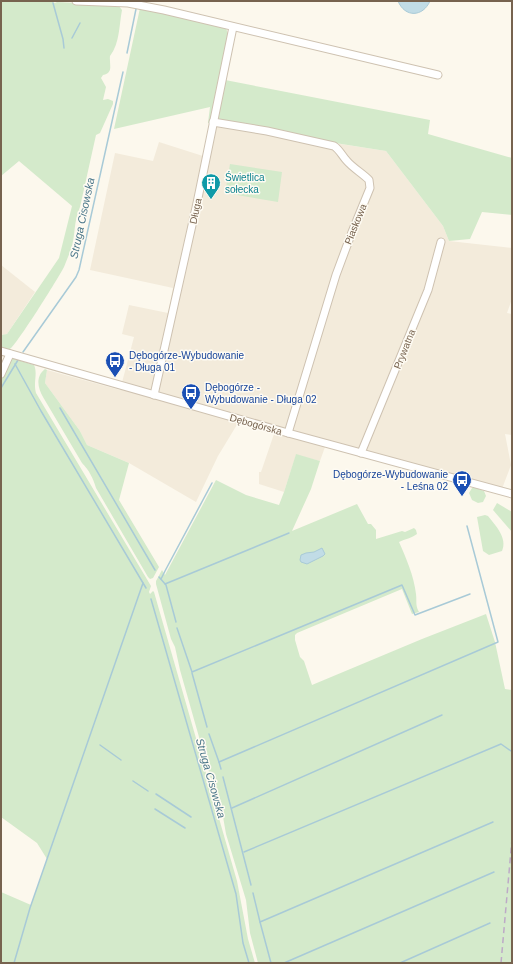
<svg xmlns="http://www.w3.org/2000/svg" width="513" height="964" font-family="Helvetica,sans-serif">
<style>
.residential{fill:#f3ebdb}
.green{fill:#d4eacb}
.water{fill:#c1dce6;stroke:#a8cad7}
.lines{fill:none;stroke-linecap:round;stroke-linejoin:round}
.stream{stroke:#a8cad7;stroke-width:1.5}
.minor-casing{stroke:#cec2b1;stroke-width:9}
.minor{stroke:#fff;stroke-width:7}
.rail{stroke:#bdaac7;stroke-width:1.5;stroke-dasharray:6 4;stroke-linecap:butt}
.labels{text-anchor:middle;stroke-width:3;stroke-linejoin:round;paint-order:stroke}
.culture-label{font-size:10px;fill:#0d838f;stroke:#fefbf3;text-anchor:start}
.street-label{font-size:10px;fill:#77634f;stroke:#fefbf3}
.transit-label{font-size:10px;fill:#164399;stroke:#fefbf3;text-anchor:start}
.water-label{font-size:11px;font-style:italic;fill:#4a7689;stroke:#fefbf3}
</style>
<rect width="100%" height="100%" fill="#fcf8ed"/>
<!-- residential -->
<g class="residential">
<path d="M213 122 334 143 386 151 443 226 449 241 512 248V299L507 313 512 314V435L505 434 511 465 500 494 325 447 320 461 296 455 284 492 259 484V472H261L274 434 238 423 218 456 196 502 129 463 87 445 80 431 45 383 47 370 120 390 134 337 122 334 129 305 168 313 173 288 90 270 115 153 153 161 159 142 206 157Z"/>
<path d="M1 265 35 292 7 334 1 335Z"/>
</g>
<!-- green -->
<g class="green">
<path d="M1 1H50L55 3 57 2 118 5 122 10C119 25 120 43 110 56 109 64 114 73 103 75L101 78 106 87 103 100 108 99 113 101V104L100 133 96 135 80 207C73 222 76 237 70 252 68 257 66 262 64 267 59 277 16 346 10 349 7 351 4 349 1 348V335L7 334 59 258 72 206 19 161 1 176Z"/>
<path d="M140 8 226 28 229 37 220 79 430 120 428 134 512 158V215L482 212 470 239 449 241 443 226 386 151 208 123 210 107 114 129Z"/>
<path d="M230 164 282 172 278 202 225 193Z"/>
<path d="M11 358 34 365C38 374 33 382 36 393L151 586 149 592 150 594 153 591 154 592 237 881 248 939 255 963H1V892L31 905 47 859 37 843 1 817V378L5 372Z"/>
<path d="M45 369 47 370 45 383 80 431 87 445 129 463 119 500 159 567 153 578 150 579 148 577 96 488C93 478 89 470 82 463L43 397C38 388 35 377 45 369Z"/>
<path d="M296 454 320 461 311 489 292 531 357 504 368 524H371L376 530V539L402 531 405 532 414 528 416 530 417 534C412 538 405 539 399 542 406 558 414 576 416 594 417 601 415 605 419 612L412 614 402 589 297 633 295 635V640L300 657 304 661 312 685 422 639 486 614 495 642 505 689 512 690V963H258L250 933 246 900 226 834 222 811 218 804 180 670 175 647 171 639 156 584V581L162 570 165 575 216 480 246 495 279 505 284 492Z"/>
<path d="M472 488H476L484 491 486 496 483 502 478 503 472 500 469 493Z"/>
<path d="M497 503 512 512V532L493 510Z"/>
<path d="M485 515 488 516C495 525 508 538 502 551L489 555 483 551 477 517Z"/>
</g>
<!-- water -->
<g class="water">
<path d="M398 1H430C423 17 405 18 398 1Z"/>
<path d="M322 548 325 554 323 556 307 564 301 562 300 560 301 555 306 553 314 552Z"/>
</g>
<g class="lines">
<!-- stream -->
<g class="stream">
<path d="M53 3 63 39 64 48"/>
<path d="M72 38 80 23"/>
<path d="M127 53 136 9"/>
<path d="M23 352 76 277 79 270 123 72"/>
<path d="M15 364 41 411 146 588"/>
<path d="M1 388 18 360"/>
<path d="M60 408 155 570"/>
<path d="M159 577 166 585 176 622"/>
<path d="M161 579 165 571 212 483"/>
<path d="M165 584 289 533"/>
<path d="M151 599 236 894 243 943 249 963"/>
<path d="M177 628 192 672 402 585 415 615 470 594"/>
<path d="M192 673 207 727"/>
<path d="M209 734 219 762"/>
<path d="M100 745 121 760"/>
<path d="M221 769 219 762 498 642 467 526"/>
<path d="M223 777 251 885"/>
<path d="M133 781 148 791"/>
<path d="M156 794 191 817"/>
<path d="M232 808 442 715"/>
<path d="M155 809 185 828"/>
<path d="M244 852 501 744 511 751"/>
<path d="M253 893 260 922 493 822"/>
<path d="M260 922 271 963"/>
<path d="M14 963 30 908 143 583"/>
<path d="M284 963 494 872"/>
<path d="M400 963 490 923"/>
</g>
<defs>
<g id="minor">
<path d="M76 1 128 3 164 10 438 75"/>
<path d="M213 122 267 131 334 146C340 150 342 156 347 161 353 168 362 173 369 180L370 188 352 232 336 275 288 433"/>
<path d="M1 351 288 433 512 494"/>
<path d="M1 374 10 354"/>
<path d="M154 395 197 203 233 27"/>
<path d="M361 453 428 290 441 242"/>
</g>
</defs>
<!-- minor casing -->
<use href="#minor" class="minor-casing"/>
<!-- minor -->
<use href="#minor" class="minor"/>
<!-- rail -->
<path class="rail" d="M501 963 512 839"/>
</g>
<!-- icons -->
<defs>
<symbol id="building-pin" viewBox="-11 -11 22 30"><path d="M0 17L-7.5 6A9.5 9.5 0 1 1 7.5 6Z" fill="#0f9aa8" stroke="#fefbf3"/><path d="M-4-6H4V6H1V3H-1V6H-4ZM-2.5-4.3h1.7v1.8h-1.7ZM.8-4.3h1.7v1.8H.8ZM-2.5-1h1.7V.8h-1.7ZM.8-1h1.7V.8H.8Z" fill="#fff"/></symbol>
<symbol id="bus-pin" viewBox="-11 -11 22 30"><path d="M0 17L-7.5 6A9.5 9.5 0 1 1 7.5 6Z" fill="#1a4fb4" stroke="#fefbf3"/><path d="M-5-6H5V4H4V6H2V4H-2V6H-4V4H-5ZM-3.5-4V0h7V-4ZM-3.5 1.2v1.5H-2V1.2ZM2 1.2v1.5H3.5V1.2Z" fill="#fff"/></symbol>
</defs>
<g fill-rule="evenodd">
<use href="#building-pin" x="200" y="172" width="22" height="30"/>
<use href="#bus-pin" x="104" y="350" width="22" height="30"/>
<use href="#bus-pin" x="180" y="382" width="22" height="30"/>
<use href="#bus-pin" x="451" y="469" width="22" height="30"/>
</g>
<g class="labels">
<!-- culture labels -->
<g class="culture-label">
<text x="225" y="181">Świetlica<tspan x="225" dy="12">sołecka</tspan></text>
</g>
<!-- street labels -->
<g class="street-label">
<text transform="translate(195 211) rotate(-78)" y="4">Długa</text>
<text transform="translate(355 224) rotate(-68)" y="4">Piaskowa</text>
<text transform="translate(404 349) rotate(-68)" y="4">Prywatna</text>
<text transform="translate(256 424) rotate(16)" y="4">Dębogórska</text>
</g>
<!-- transit labels -->
<g class="transit-label">
<text x="129" y="359">Dębogórze-Wybudowanie<tspan x="129" dy="12">- Długa 01</tspan></text>
<text x="205" y="391">Dębogórze -<tspan x="205" dy="12">Wybudowanie - Długa 02</tspan></text>
<text x="448" y="478" text-anchor="end">Dębogórze-Wybudowanie<tspan x="448" dy="12">- Leśna 02</tspan></text>
</g>
<!-- water labels -->
<g class="water-label">
<text transform="translate(82 218) rotate(-78)" y="4">Struga Cisowska</text>
<text transform="translate(211 778) rotate(74)" y="4">Struga Cisowska</text>
</g>
</g>
<!-- border -->
<rect width="513" height="964" fill="none" stroke="#77634f" stroke-width="4"/>
</svg>
